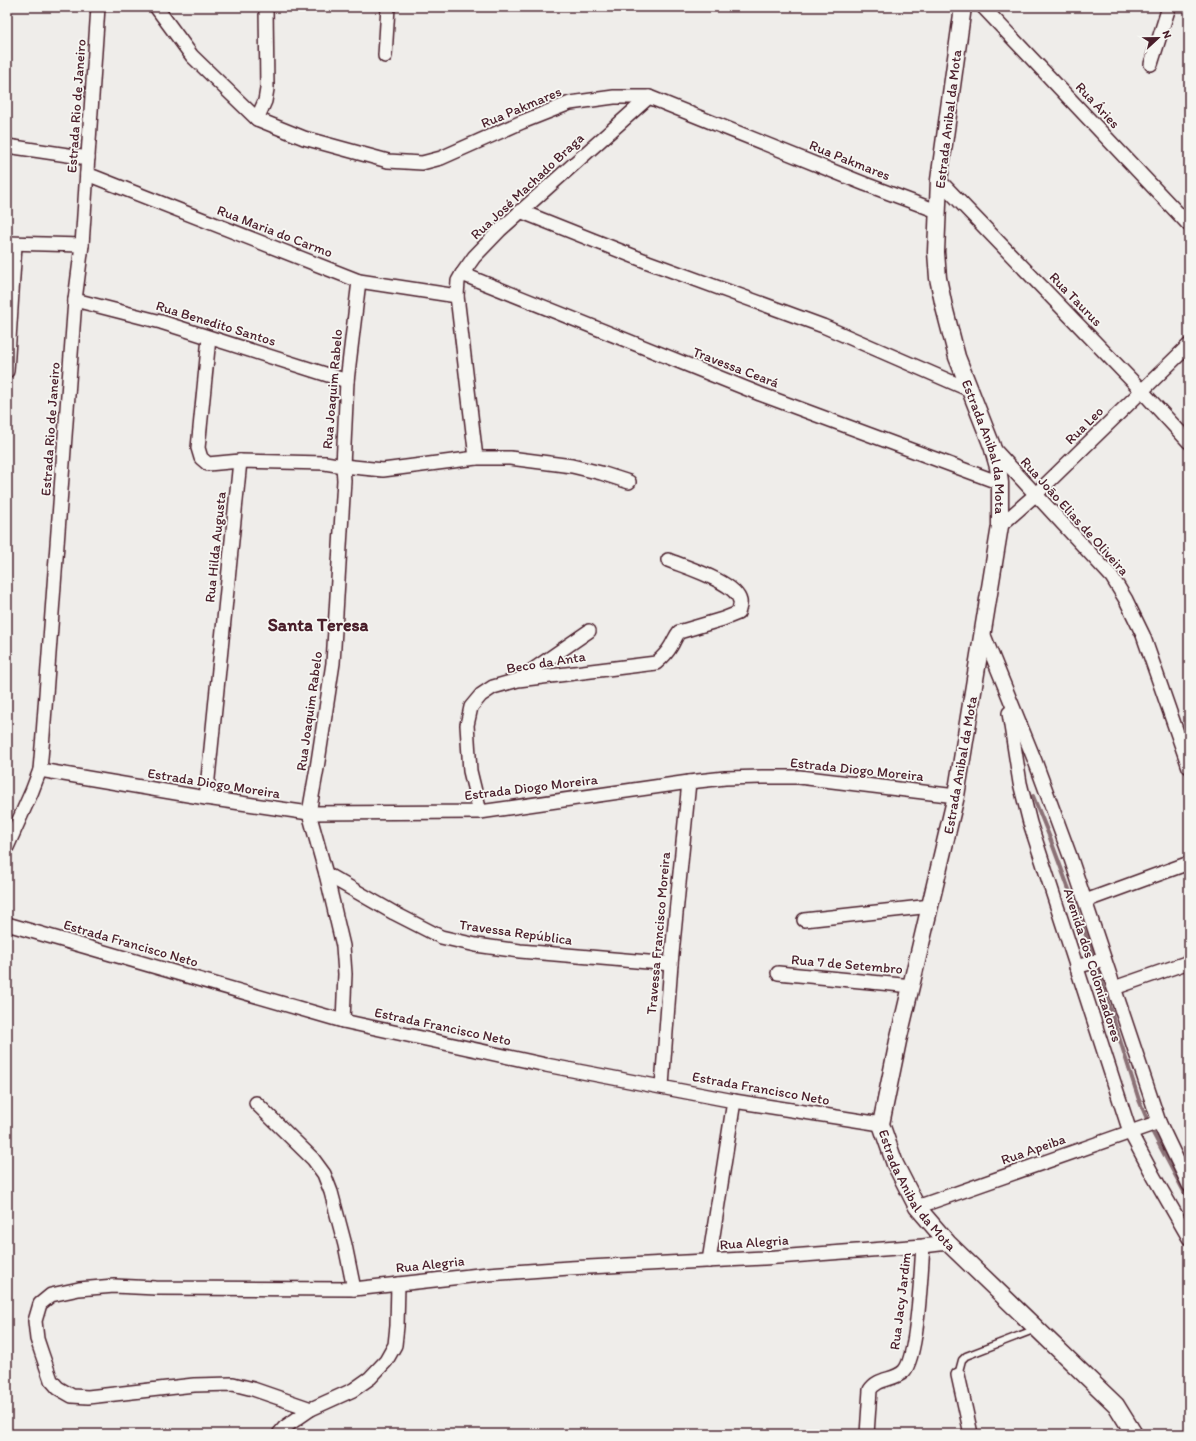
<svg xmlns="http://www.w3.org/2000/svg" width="1196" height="1441" font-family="Itim,sans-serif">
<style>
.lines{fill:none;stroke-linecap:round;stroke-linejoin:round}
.stream{stroke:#8a6f74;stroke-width:4}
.service-casing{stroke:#4a1f2b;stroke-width:9}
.minor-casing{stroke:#4a1f2b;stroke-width:16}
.tertiary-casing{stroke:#4a1f2b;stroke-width:19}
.service{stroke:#f6f6f2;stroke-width:6}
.minor{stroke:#f6f6f2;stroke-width:13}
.tertiary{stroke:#f6f6f2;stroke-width:16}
.labels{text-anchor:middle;stroke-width:3.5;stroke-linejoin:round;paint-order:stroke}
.street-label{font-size:14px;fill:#4a1f2b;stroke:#f6f6f2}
.district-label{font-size:18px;font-weight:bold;fill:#4a1f2b;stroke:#f6f6f2}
</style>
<rect width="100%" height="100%" fill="#efedea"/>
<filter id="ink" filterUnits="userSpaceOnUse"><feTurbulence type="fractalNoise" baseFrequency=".025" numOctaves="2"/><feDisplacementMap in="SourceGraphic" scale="8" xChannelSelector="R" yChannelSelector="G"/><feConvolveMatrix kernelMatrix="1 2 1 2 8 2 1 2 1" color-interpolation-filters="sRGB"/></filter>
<g filter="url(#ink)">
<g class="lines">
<!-- stream -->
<path class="stream" d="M1033 796 1050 838 1091 949 1139 1100 1153 1133 1189 1201"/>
<defs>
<path id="service" d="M958 1375 962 1360 966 1356 1036 1329"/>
<g id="minor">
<path d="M156 7 192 56 257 119 304 138 388 161 422 163 441 158 522 122 570 103 614 97H649L865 184 937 211"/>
<path d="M983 7 1189 225"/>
<path d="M385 56 388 7"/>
<path d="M1151 64 1169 7"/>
<path d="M257 119 265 101 267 89 266 7"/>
<path d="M7 146 88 158"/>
<path d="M87 174 359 281 457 296"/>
<path d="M939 180 1141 390 1189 442"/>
<path d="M520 211 648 262 823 326 970 390"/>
<path d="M7 243 82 245"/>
<path d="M462 274 760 394 1000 483"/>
<path d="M75 300 161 322 347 381"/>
<path d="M209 338 198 448 201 458 208 464 240 461 325 463 343 466 383 470 476 458H510L572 466 601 473 629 482"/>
<path d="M7 371 15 245"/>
<path d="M992 447 1112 577 1126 600 1143 635 1189 767"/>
<path d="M476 458 457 296 458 281 462 274 474 257 500 230 649 97"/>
<path d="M1000 526 1035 495 1189 345"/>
<path d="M983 633 1035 761 1070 856 1159 1122 1189 1185"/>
<path d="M521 678 589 631"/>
<path d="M1009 713 1020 783 1030 823 1130 1132 1154 1177 1189 1238"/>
<path d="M40 770 206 798 309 813 480 812 689 782 725 778 762 777H799L956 796"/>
<path d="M206 798 240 461"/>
<path d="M480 812 470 771 467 725 471 707 481 695 493 687 518 680 656 663C662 658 667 653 671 646 674 641 675 637 679 632L723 619 738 613C739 609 741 605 740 601 736 582 685 567 668 560"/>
<path d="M7 847 32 791 40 770 43 735 75 300 82 245 98 7"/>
<path d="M326 874 394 913 441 937 476 945 520 951 671 964"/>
<path d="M1085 901 1189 863"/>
<path d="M804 920 931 906"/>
<path d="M7 924 343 1021 546 1065 734 1101 881 1124"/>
<path d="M1076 967 1104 959"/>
<path d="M778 973 912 986"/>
<path d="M1114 988 1189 962"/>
<path d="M343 1021 345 974 343 946 326 874 309 813 317 768 333 663 344 480 343 466 347 381 359 281"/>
<path d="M662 1086 671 964 689 782"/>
<path d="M256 1103 313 1159 324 1174 331 1192 345 1245 354 1289"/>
<path d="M917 1207 1159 1122"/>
<path d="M709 1261 734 1101"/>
<path d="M958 1375 971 1434"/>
<path d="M311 1409 253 1389 233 1384 194 1385 88 1397 72 1396 58 1388 51 1380 42 1354 37 1339 35 1321 40 1304 51 1295 79 1289 114 1286 156 1288 354 1289 488 1274 569 1268 764 1258 923 1246 948 1243"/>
<path d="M279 1434 285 1427 311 1409 353 1390 370 1378 386 1361 395 1345 397 1326 398 1284"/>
<path d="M867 1434 870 1390C878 1377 894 1381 904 1371 918 1356 921 1270 923 1246"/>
</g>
<g id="tertiary">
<path id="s1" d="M963 7 939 180 936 252 938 278 944 307 957 357 992 446 998 467 1000 483V526L956 796 898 1041 881 1124 895 1164 917 1207 948 1243 1116 1405 1134 1434"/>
</g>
</defs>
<!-- service casing -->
<use href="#service" class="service-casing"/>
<!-- minor casing -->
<use href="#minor" class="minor-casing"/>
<!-- tertiary casing -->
<use href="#tertiary" class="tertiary-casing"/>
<!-- service -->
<use href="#service" class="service"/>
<!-- minor -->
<use href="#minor" class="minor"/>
<!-- tertiary -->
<use href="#tertiary" class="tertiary"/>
</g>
</g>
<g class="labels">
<!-- street labels -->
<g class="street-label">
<text transform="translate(1098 105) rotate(47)" y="5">Rua Áries</text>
<text transform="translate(76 106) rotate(-86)" y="5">Estrada Rio de Janeiro</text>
<text transform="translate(521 107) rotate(-23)" y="5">Rua Pakmares</text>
<text transform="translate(948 119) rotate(-83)" y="5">Estrada Anibal da Mota</text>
<text transform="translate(850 160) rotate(22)" y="5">Rua Pakmares</text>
<text transform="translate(527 186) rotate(-43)" y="5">Rua José Machado Braga</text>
<text transform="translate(275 231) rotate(21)" y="5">Rua Maria do Carmo</text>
<text transform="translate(1076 299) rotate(46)" y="5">Rua Taurus</text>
<text transform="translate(216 323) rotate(17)" y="5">Rua Benedito Santos</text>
<text transform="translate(736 367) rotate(21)" y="5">Travessa Ceará</text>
<text transform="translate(332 389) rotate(-85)" y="5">Rua Joaquim Rabelo</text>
<text transform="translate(1084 425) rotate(-45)" y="5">Rua Leo</text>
<text transform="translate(50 429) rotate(-86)" y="5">Estrada Rio de Janeiro</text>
<text dy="5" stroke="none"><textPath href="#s1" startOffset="449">Estrada Anibal da Mota</textPath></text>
<text transform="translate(1075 516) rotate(48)" y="5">Rua Joāo Elias de Oliveira</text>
<text transform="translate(215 547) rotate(-84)" y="5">Rua Hilda Augusta</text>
<text transform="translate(546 662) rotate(-9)" y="5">Beco da Anta</text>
<text transform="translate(309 711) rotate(-82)" y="5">Rua Joaquim Rabelo</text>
<text transform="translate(960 765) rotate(-80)" y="5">Estrada Anibal da Mota</text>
<text transform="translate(857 769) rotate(6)" y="5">Estrada Diogo Moreira</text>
<text transform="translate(214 783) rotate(9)" y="5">Estrada Diogo Moreira</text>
<text transform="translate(531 787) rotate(-7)" y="5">Estrada Diogo Moreira</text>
<text transform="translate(516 932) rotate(8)" y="5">Travessa República</text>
<text transform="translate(658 933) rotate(-85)" y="5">Travessa Francisco Moreira</text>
<text transform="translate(131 943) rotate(16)" y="5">Estrada Francisco Neto</text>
<text transform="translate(847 964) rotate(5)" y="5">Rua 7 de Setembro</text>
<text transform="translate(1093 965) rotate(72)" y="5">Avenida dos Colonizadores</text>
<text transform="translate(443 1026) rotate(12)" y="5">Estrada Francisco Neto</text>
<text transform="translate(761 1088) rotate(10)" y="5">Estrada Francisco Neto</text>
<text transform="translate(1033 1149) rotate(-19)" y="5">Rua Apeiba</text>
<text dy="5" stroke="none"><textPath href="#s1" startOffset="1217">Estrada Anibal da Mota</textPath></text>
<text transform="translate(754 1242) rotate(-4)" y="5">Rua Alegria</text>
<text transform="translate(430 1264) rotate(-6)" y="5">Rua Alegria</text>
<text transform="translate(900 1301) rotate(-83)" y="5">Rua Jacy Jardim</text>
</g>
<!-- district labels -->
<g class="district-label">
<text x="318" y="631">Santa Teresa</text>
</g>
</g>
<!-- margin -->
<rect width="1196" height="1441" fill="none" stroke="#f6f6f2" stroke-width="24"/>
<rect x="12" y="12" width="1172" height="1417" fill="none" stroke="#4a1f2b" stroke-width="1.5" filter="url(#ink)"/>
<!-- north arrow -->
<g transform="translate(1158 38) rotate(68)" stroke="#f6f6f2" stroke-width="3" paint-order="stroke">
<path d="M0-3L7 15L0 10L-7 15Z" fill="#4a1f2b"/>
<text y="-6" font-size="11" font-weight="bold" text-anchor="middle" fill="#4a1f2b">N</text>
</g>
</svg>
